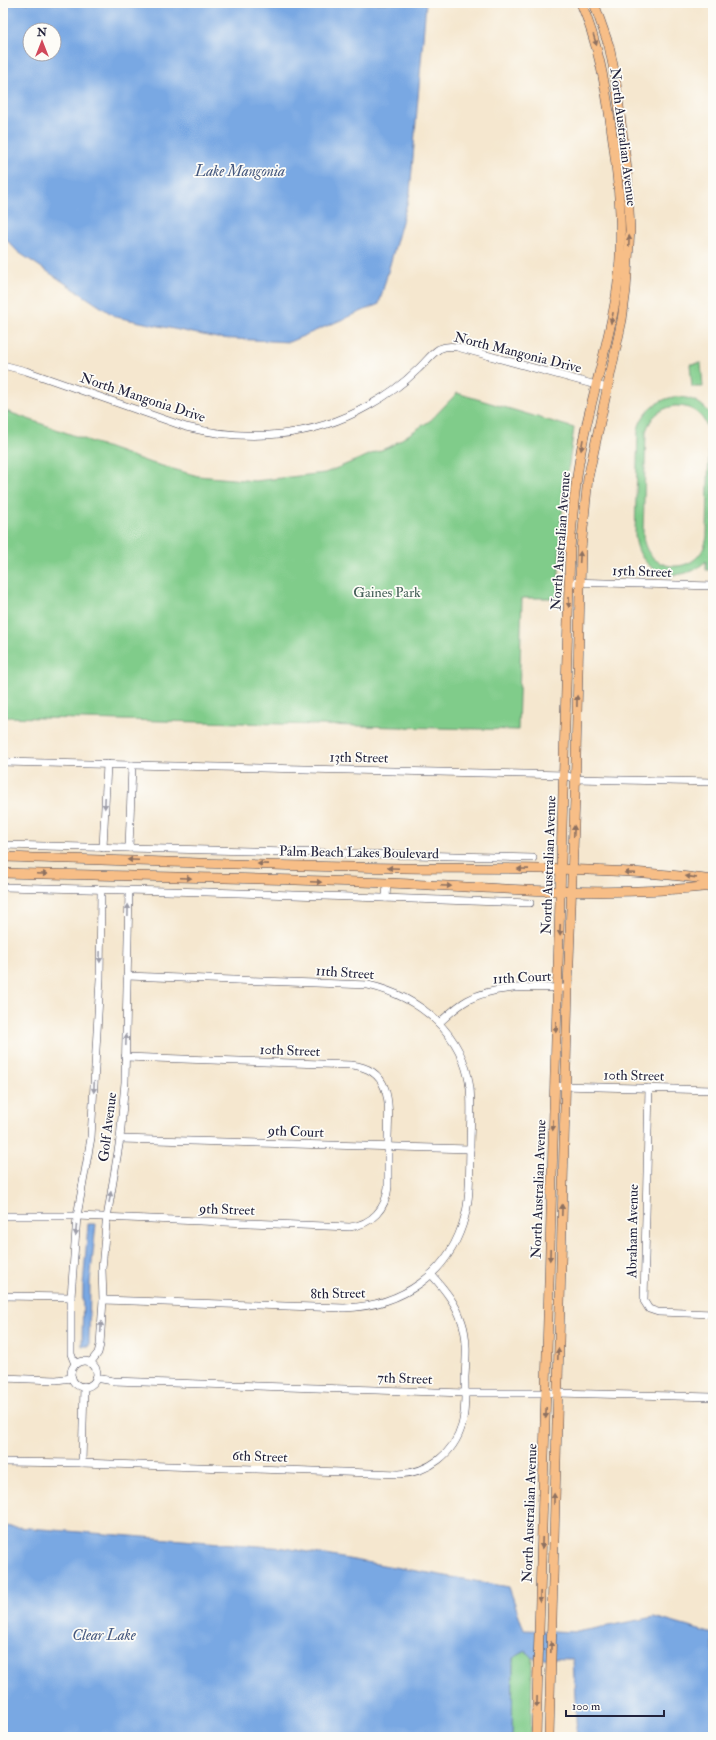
<svg xmlns="http://www.w3.org/2000/svg" width="716" height="1740" font-family="'IM FELL Double Pica',serif">
<style>
.green{fill:#80cc8a;stroke:#517762;fill-rule:evenodd}
.water{fill:#79a8e3;stroke:#4e658f;fill-rule:evenodd}
.lines{fill:none;stroke-linecap:round;stroke-linejoin:round}
.minor-casing{stroke:#424051;stroke-width:8}
.major-casing{stroke:#424051;stroke-width:10}
.minor{stroke:#fff;stroke-width:7}
.major{stroke:#f7be87;stroke-width:9}
.oneway{fill:#8c7061}
.oneway2{fill:#9c9ca7}
.labels{text-anchor:middle;stroke-width:3.5;stroke-linejoin:round;paint-order:stroke}
.street-label{font-size:14px;fill:#22223b;stroke:#fdfcf7}
.park-label{font-size:14px;fill:#435e57;stroke:#fdfcf7}
.water-label{font-size:15px;font-style:italic;fill:#45587e;stroke:#fdfcf7}
</style>
<rect width="100%" height="100%" fill="#fdfcf7"/>
<filter id="ink" filterUnits="userSpaceOnUse"><feTurbulence type="fractalNoise" baseFrequency=".025" numOctaves="2"/><feDisplacementMap in="SourceGraphic" scale="8" xChannelSelector="R" yChannelSelector="G"/><feConvolveMatrix kernelMatrix="1 2 1 2 8 2 1 2 1" color-interpolation-filters="sRGB"/></filter>
<filter id="wash" filterUnits="userSpaceOnUse"><feTurbulence type="fractalNoise" baseFrequency=".012" numOctaves="4" result="noise"/><feDisplacementMap in="SourceGraphic" scale="16" xChannelSelector="R" yChannelSelector="G"/><feGaussianBlur stdDeviation="0.9" result="paint"/><feColorMatrix in="noise" values="0 0 0 0 0 0 0 0 0 0 0 0 0 0 0 0 0 1.4 0 .05"/><feComposite in="paint" operator="in"/></filter>
<g filter="url(#wash)">
<rect width="100%" height="100%" fill="#f5e7cf"/>
<!-- green -->
<g class="green">
<path d="M701 363 703 387H692L690 364Z"/>
<path d="M457 393 574 428 561 521 558 598H522L518 730 3 717V410L148 462 198 476 255 481 325 473 391 446 431 420Z"/>
<path d="M673 397C690 396 704 403 713 418V570H706V561C678 588 637 573 635 534L638 429C643 412 655 401 673 397ZM674 406C694 405 708 418 709 438L707 536C702 577 645 576 643 534L646 431C651 417 659 409 674 406Z"/>
<path d="M526 1651 532 1658 531 1737H512L513 1658Z"/>
</g>
<!-- water -->
<g class="water">
<path d="M3 3H426L410 193 379 304 289 342 217 338 116 317 18 252 3 236ZM30 30H54V54H30Z"/>
<path d="M88 1224H96L90 1283 89 1346H82L83 1286Z"/>
<path d="M3 1526 285 1548 509 1587 524 1630 577 1632 654 1617 713 1634V1737H577L573 1659 532 1658 526 1651 513 1658 512 1737H3Z"/>
</g>
</g>
<g filter="url(#ink)">
<g class="lines">
<defs>
<g id="minor">
<path d="M3 365 26 371 186 427C247 442 312 438 368 406 386 396 403 384 417 370 425 363 431 354 439 349 445 346 451 346 457 347L607 388"/>
<path d="M569 582 713 586"/>
<path d="M3 762 565 775 576 779 713 782"/>
<path d="M3 845 533 858"/>
<path d="M103 848 107 764"/>
<path d="M129 848 132 765"/>
<path d="M3 887 207 892 530 903"/>
<path d="M386 898 387 883"/>
<path d="M439 1023C448 1015 457 1006 468 1000 497 984 535 988 568 988"/>
<path d="M561 1086 713 1090"/>
<path d="M649 1088 644 1301 649 1309 658 1312 713 1314"/>
<path d="M120 1139 470 1149"/>
<path d="M3 1216H77L350 1227C372 1224 386 1209 388 1187 388 1171 388 1154 388 1137 389 1106 393 1069 351 1065L125 1057"/>
<path d="M3 1296 71 1297"/>
<path d="M103 1300 344 1308C402 1306 450 1274 465 1216 471 1194 469 1171 470 1149 470 1129 472 1108 470 1088 463 1033 420 997 368 985L127 976"/>
<circle cx="84" cy="1374" r="13"/>
<path d="M90 1363 98 1353 100 1345 103 1300 102 1269 106 1224 120 1139 125 1082 129 891"/>
<path d="M75 1364 71 1354V1297L77 1216 91 1138 100 979 101 890"/>
<path d="M3 1378 56 1380 72 1378"/>
<path d="M96 1378 113 1381 465 1393H557L713 1397"/>
<path d="M3 1462 82 1463 399 1474C428 1473 454 1454 462 1425 466 1410 465 1393 465 1377 466 1359 468 1340 462 1322 456 1303 444 1289 431 1274"/>
<path d="M82 1463 84 1386"/>
</g>
<g id="major">
<path d="M3 857C136 861 270 866 403 868 506 869 611 866 713 880"/>
<path d="M3 873C131 876 260 878 389 883 496 888 605 898 713 886"/>
<path d="M536 1737 570 549C573 511 576 473 584 436 594 389 608 344 616 297 625 241 619 182 611 126 605 83 598 43 581 3"/>
<path d="M549 1737 568 988 575 797 581 549 588 478 622 320 626 290 630 230 627 170 615 75 609 46 594 3"/>
</g>
</defs>
<!-- minor casing -->
<use href="#minor" class="minor-casing"/>
<!-- major casing -->
<use href="#major" class="major-casing"/>
<!-- minor -->
<use href="#minor" class="minor"/>
<!-- major -->
<use href="#major" class="major"/>
</g>
<!-- one-way arrows -->
<defs><path id="oneway-solid" d="M-6-.8H1V-3.2L6.5 0L1 3.2V.8H-6Z"/></defs>
<g class="oneway">
<use href="#oneway-solid" transform="translate(595 40) rotate(73)"/>
<use href="#oneway-solid" transform="translate(629 241) rotate(-88)"/>
<use href="#oneway-solid" transform="translate(612 318) rotate(101)"/>
<use href="#oneway-solid" transform="translate(582 445) rotate(100)"/>
<use href="#oneway-solid" transform="translate(580 557) rotate(-87)"/>
<use href="#oneway-solid" transform="translate(569 602) rotate(91)"/>
<use href="#oneway-solid" transform="translate(577 701) rotate(-89)"/>
<use href="#oneway-solid" transform="translate(574 831) rotate(-88)"/>
<use href="#oneway-solid" transform="translate(133 860) rotate(-178)"/>
<use href="#oneway-solid" transform="translate(263 864) rotate(-179)"/>
<use href="#oneway-solid" transform="translate(393 868) rotate(-178)"/>
<use href="#oneway-solid" transform="translate(523 869) rotate(-179)"/>
<use href="#oneway-solid" transform="translate(630 873) rotate(-178)"/>
<use href="#oneway-solid" transform="translate(42 874) rotate(2)"/>
<use href="#oneway-solid" transform="translate(691 877) rotate(-172)"/>
<use href="#oneway-solid" transform="translate(186 878) rotate(2)"/>
<use href="#oneway-solid" transform="translate(316 882) rotate(2)"/>
<use href="#oneway-solid" transform="translate(446 886) rotate(3)"/>
<use href="#oneway-solid" transform="translate(560 930) rotate(92)"/>
<use href="#oneway-solid" transform="translate(556 1027) rotate(92)"/>
<use href="#oneway-solid" transform="translate(553 1125) rotate(92)"/>
<use href="#oneway-solid" transform="translate(562 1210) rotate(-88)"/>
<use href="#oneway-solid" transform="translate(550 1255) rotate(92)"/>
<use href="#oneway-solid" transform="translate(558 1354) rotate(-88)"/>
<use href="#oneway-solid" transform="translate(546 1413) rotate(92)"/>
<use href="#oneway-solid" transform="translate(554 1499) rotate(-89)"/>
<use href="#oneway-solid" transform="translate(542 1543) rotate(92)"/>
<use href="#oneway-solid" transform="translate(540 1597) rotate(92)"/>
<use href="#oneway-solid" transform="translate(551 1647) rotate(-88)"/>
<use href="#oneway-solid" transform="translate(537 1702) rotate(91)"/>
</g>
<g class="oneway2">
<use href="#oneway-solid" transform="translate(105 803) rotate(92)"/>
<use href="#oneway-solid" transform="translate(128 910) rotate(-89)"/>
<use href="#oneway-solid" transform="translate(100 957) rotate(91)"/>
<use href="#oneway-solid" transform="translate(126 1040) rotate(-88)"/>
<use href="#oneway-solid" transform="translate(94 1087) rotate(93)"/>
<use href="#oneway-solid" transform="translate(110 1197) rotate(-80)"/>
<use href="#oneway-solid" transform="translate(76 1230) rotate(95)"/>
<use href="#oneway-solid" transform="translate(101 1327) rotate(-87)"/>
</g>
</g>
<g class="labels">
<!-- street labels -->
<g class="street-label">
<text transform="translate(624 137) rotate(83)" y="5">North Australian Avenue</text>
<text transform="translate(518 352) rotate(14)" y="5">North Mangonia Drive</text>
<text transform="translate(143 397) rotate(18)" y="5">North Mangonia Drive</text>
<text transform="translate(560 541) rotate(-86)" y="5">North Australian Avenue</text>
<text transform="translate(642 571) rotate(2)" y="5">15th Street</text>
<text transform="translate(359 757) rotate(1)" y="5">13th Street</text>
<text transform="translate(359 852) rotate(1)" y="5">Palm Beach Lakes Boulevard</text>
<text transform="translate(548 865) rotate(-88)" y="5">North Australian Avenue</text>
<text transform="translate(345 972) rotate(4)" y="5">11th Street</text>
<text transform="translate(522 977) rotate(-3)" y="5">11th Court</text>
<text transform="translate(290 1050) rotate(2)" y="5">10th Street</text>
<text transform="translate(634 1075) rotate(1)" y="5">10th Street</text>
<text transform="translate(107 1127) rotate(-83)" y="5">Golf Avenue</text>
<text transform="translate(296 1131) rotate(2)" y="5">9th Court</text>
<text transform="translate(538 1189) rotate(-88)" y="5">North Australian Avenue</text>
<text transform="translate(227 1209) rotate(2)" y="5">9th Street</text>
<text transform="translate(632 1231) rotate(-89)" y="5">Abraham Avenue</text>
<text transform="translate(338 1293) rotate(-1)" y="5">8th Street</text>
<text transform="translate(405 1378) rotate(2)" y="5">7th Street</text>
<text transform="translate(260 1456) rotate(2)" y="5">6th Street</text>
<text transform="translate(529 1513) rotate(-88)" y="5">North Australian Avenue</text>
</g>
<!-- park labels -->
<g class="park-label">
<text x="387" y="597">Gaines Park</text>
</g>
<!-- water labels -->
<g class="water-label">
<text x="240" y="176">Lake Mangonia</text>
<text x="104" y="1640">Clear Lake</text>
</g>
</g>
<!-- margin -->
<rect width="716" height="1740" fill="none" stroke="#fdfcf7" stroke-width="16"/>
<!-- north arrow -->
<g transform="translate(42 42)"><circle r="19" fill="#fdfcf7" stroke="#a5a5ac"/>
<path d="M0-3L7 15L0 10L-7 15Z" fill="#d1495b"/>
<text y="-6" font-size="11" font-weight="bold" text-anchor="middle" fill="#22223b">N</text>
</g>
<!-- scale -->
<path d="M566 1710v6h98v-6" fill="none" stroke="#22223b" stroke-width="2"/>
<text x="572" y="1710" font-size="12" fill="#22223b" stroke="#fdfcf7" stroke-width="3" paint-order="stroke">100 m</text>
</svg>
